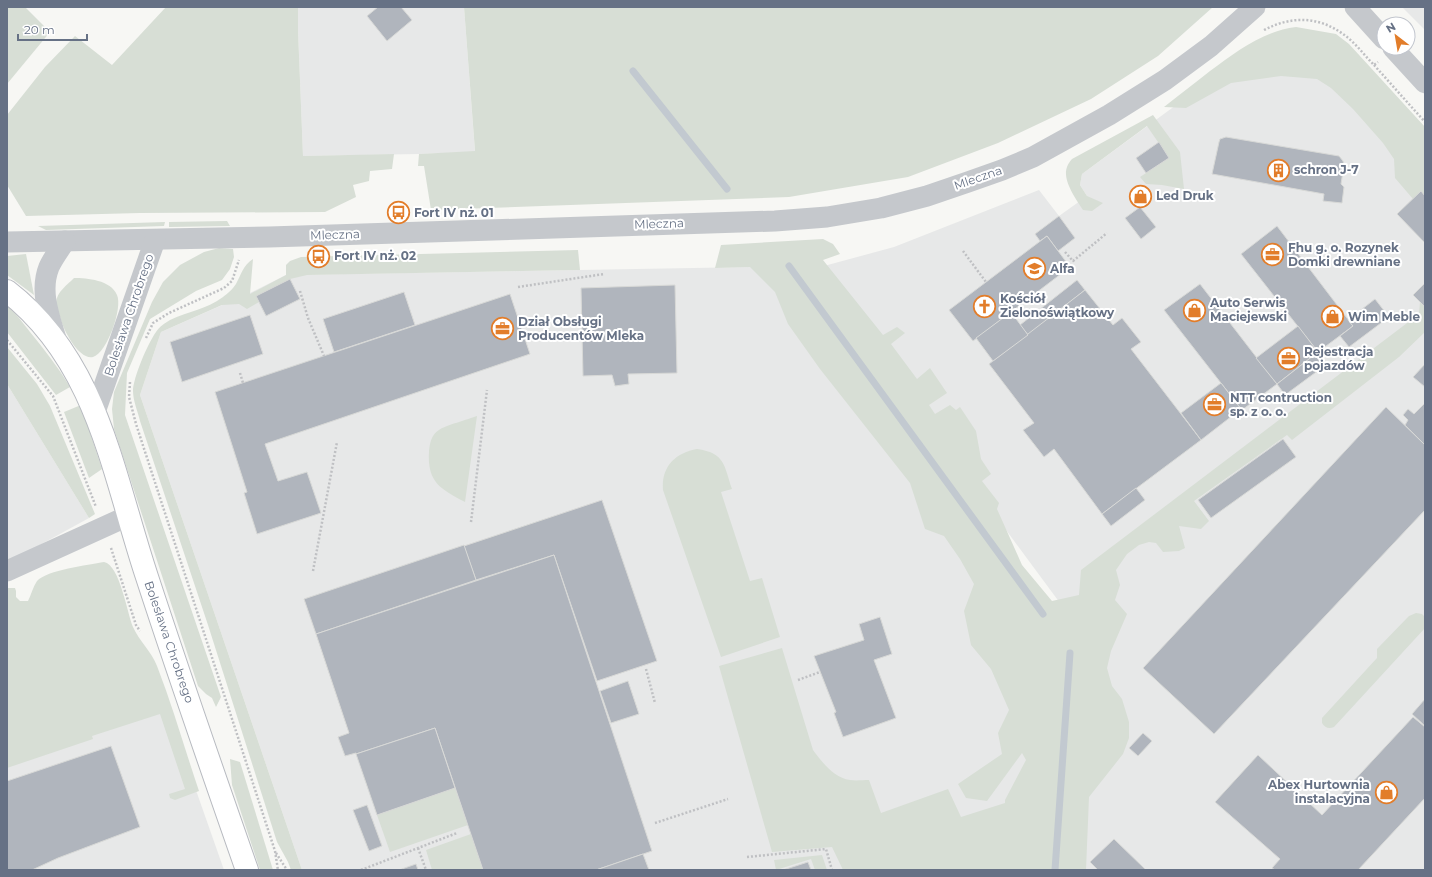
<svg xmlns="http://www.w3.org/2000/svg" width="1432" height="877" font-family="Montserrat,sans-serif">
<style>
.built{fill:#e7e8e8}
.green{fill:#d7ded5}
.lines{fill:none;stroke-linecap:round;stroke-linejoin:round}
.stream{stroke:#c2c9d0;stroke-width:7}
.building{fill:#b0b5bd;stroke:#d8d9d7}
.secondary-casing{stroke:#b7bac0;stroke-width:24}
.path{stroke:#bfc0c3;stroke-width:2.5;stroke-dasharray:2 2;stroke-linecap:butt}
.street{stroke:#c5c8cc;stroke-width:21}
.secondary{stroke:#fff;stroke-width:22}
.labels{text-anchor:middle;stroke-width:4;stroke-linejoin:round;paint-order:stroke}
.poi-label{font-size:12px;font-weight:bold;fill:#667185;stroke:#fff;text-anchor:start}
.street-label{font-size:12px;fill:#667185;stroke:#fff}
</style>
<rect width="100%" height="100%" fill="#f7f7f4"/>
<!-- built -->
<g class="built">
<path d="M298 7H464L475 152 419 154 303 156 298 30Z"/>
<path d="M1402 7H1425V30Z"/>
<path d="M1324 63 1425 177V870H1077L1090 639 1057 599 905 393 824 266 894 247 1039 190 1059 216 1087 196 1080 185 1082 174 1228 67Z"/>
<path d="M750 267 769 268 1050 643 1028 870H302L140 395 161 332 252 292 286 275Z"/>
<path d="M7 384 89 518 7 563Z"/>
<path d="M165 702 224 870H7V757Z"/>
</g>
<!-- green -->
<g class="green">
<path d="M7 7H25L50 32 7 84Z"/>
<path d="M166 7H298V30L303 156 394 154 392 169 370 171 369 181 353 185 356 197 325 212 140 213 26 216 7 185V115L45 67 75 36 112 65Z"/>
<path d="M464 7H1213L1158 56 1091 99 998 143 908 177 789 197 431 210 424 166H418L419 154 475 151Z"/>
<path d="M1296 27 1336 34 1349 44 1425 127V196L1421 191 1413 199 1395 178 1394 159 1383 143 1353 109 1331 88 1317 79 1281 76 1231 83 1186 108 1164 107C1179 95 1195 83 1210 71 1236 52 1263 31 1296 27Z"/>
<path d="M1153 115 1180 152 1184 189 1162 185 1146 184 1140 177 1169 158 1147 126 1082 174 1080 185 1087 196 1103 203 1092 211 1083 210C1076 199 1062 180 1067 167 1068 164 1070 161 1072 159Z"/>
<path d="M227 221 230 226 169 227V222Z"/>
<path d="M165 222 164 226 46 230 38 226Z"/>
<path d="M823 239 833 244 840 254 823 260 883 335 897 327 905 333 891 344 917 379 930 368 947 393 929 405 935 414 950 405 956 410 960 407 976 431 981 459 991 474 982 481 999 503 997 509 1022 565 1052 601 1079 595 1081 570 1419 314 1420 302 1425 307V332L1399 357 1292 440 1287 435 1194 501 1209 521 1201 529 1179 526 1185 548 1179 551 1163 552 1156 543 1149 542 1139 545 1127 554 1116 570 1120 585 1115 600 1127 614 1111 651 1107 668 1112 686 1122 699 1129 722V738L1123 754 1089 797 1086 870H843L832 847 772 852 719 666 782 648 813 750C822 762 834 778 850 780 856 781 863 780 869 780L881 813 948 789 961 817 1005 803V800L1026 760 1022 753 987 801 966 798 958 784 1002 754 998 733 1009 710 991 669 971 645 964 611 974 584 960 559 944 536 925 529 910 483 820 369 788 324 775 292 750 267 715 268 721 245Z"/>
<path d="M219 248 233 249 234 257 230 269 222 280 196 291 150 319 127 373 125 415 221 697 216 707 212 698 206 694 198 686 114 429 112 409 114 392 152 302 163 282 180 265 204 252Z"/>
<path d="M578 250 580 270 307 275 290 279 256 296 259 302 247 309 239 304 222 305 161 332 140 395 302 870H291L288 862 277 842 208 625 140 421C138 412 133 401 133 391 133 378 148 343 156 332 159 327 165 323 170 320 188 311 206 310 223 297 228 293 232 290 236 284 241 275 243 265 253 259L250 294 286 275V265L290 261 301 257Z"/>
<path d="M26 254 34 295 7 275V256Z"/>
<path d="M74 278C87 278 111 280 117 295 123 308 107 353 93 357 79 360 64 331 61 320 60 315 56 308 56 302 57 292 67 285 74 278Z"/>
<path d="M7 306C16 313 23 323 30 332 44 349 58 367 70 387L56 395 7 332Z"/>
<path d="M7 347 37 384 50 406 95 514 89 518 7 384Z"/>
<path d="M81 405 102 469 89 478 64 412Z"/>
<path d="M477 416 465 502C441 489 427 483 429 451 430 443 431 435 439 430 444 426 469 419 477 416Z"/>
<path d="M697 449C725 453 724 465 732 489L721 492 750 581 762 578 780 637 721 657 663 490C661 467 675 453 697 449Z"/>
<path d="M104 562C120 565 127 613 133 627 139 641 152 652 157 666 173 707 185 750 199 791L175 800 170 798 169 794 185 789 160 714 92 736 93 739 7 768V588H15L16 591V597L20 601H28C31 595 33 587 37 581 47 570 88 565 104 562Z"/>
<path d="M1416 613 1422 614 1425 617V628L1334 727C1329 729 1325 728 1322 723V718L1377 658V649L1409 616Z"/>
<path d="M230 759 240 762 273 870H260L232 785Z"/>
<path d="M455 788 468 825 390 852 377 815Z"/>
<path d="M471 834 483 870H432L426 850Z"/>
<path d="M822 855 827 870H815L811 859 776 870 774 860Z"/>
</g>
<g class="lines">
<!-- stream -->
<g class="stream">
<path d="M633 71 727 189"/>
<path d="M789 266 1043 614"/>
<path d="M1055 870 1070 653"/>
</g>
</g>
<!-- building -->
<g class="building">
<path d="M378 7H401L412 20 387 41 367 16Z"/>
<path d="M1226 137 1339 156 1343 161 1344 165 1341 184 1344 187 1342 203 1323 201 1324 194 1212 174 1219 142 1220 139Z"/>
<path d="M1159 142 1169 158 1146 173 1136 158Z"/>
<path d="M1421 191 1425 196V243L1397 214Z"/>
<path d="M1140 207 1156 227 1141 239 1125 218Z"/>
<path d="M1059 216 1075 238 1058 251 1047 236 1040 241 1035 234Z"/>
<path d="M1277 226 1353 326 1318 352 1241 254Z"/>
<path d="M1047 236 1070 267 973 341 949 310Z"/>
<path d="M290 279 300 299 266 316 256 296Z"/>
<path d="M1077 280 1085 290 1028 335 1020 325Z"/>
<path d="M1425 283V307L1413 295Z"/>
<path d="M1200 284 1277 384 1242 410 1164 310Z"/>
<path d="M675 285 677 373 628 374 629 384 615 386 612 375 583 376 581 288Z"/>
<path d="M1085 290 1113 325 1122 318 1141 342 1131 349 1201 440 1102 514 1054 449 1044 457 1023 430 1034 423 989 364Z"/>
<path d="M404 292 415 325 334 352 323 319Z"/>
<path d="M510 294 530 354 265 444 278 481 307 472 321 513 257 534 244 493 247 492 215 392Z"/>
<path d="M1375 299 1389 317 1349 347 1340 336 1353 326 1348 320Z"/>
<path d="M1011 312 1028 335 993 361 976 338Z"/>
<path d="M250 315 263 354 182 382 170 342Z"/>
<path d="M1298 326 1318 352 1277 384 1256 358Z"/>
<path d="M1318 352 1327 364 1285 395 1277 384Z"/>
<path d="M1425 364V387L1413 377Z"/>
<path d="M1221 383 1241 409 1201 440 1181 413Z"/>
<path d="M1425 403V445L1405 425 1408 420 1403 415 1408 409 1414 414Z"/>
<path d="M1386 407 1425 445V510L1214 734 1143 668Z"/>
<path d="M1283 439 1296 457 1211 518 1198 500Z"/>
<path d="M1136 488 1145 500 1111 526 1102 514Z"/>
<path d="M602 500 657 661 597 681 554 555 476 580 464 546Z"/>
<path d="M464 545 476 580 316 634 304 599Z"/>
<path d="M554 555 652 851 596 870H483L435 728 356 754V753L345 756 338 737 349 733 316 634Z"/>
<path d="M880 617 892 654 874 660 896 718 843 737 834 713 836 712 814 656 864 640 859 624Z"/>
<path d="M628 681 639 714 611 723 600 691Z"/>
<path d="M1425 699V726L1412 714Z"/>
<path d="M1413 717 1425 727V798L1358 870H1275L1272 868 1280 859 1215 802 1258 755 1322 815Z"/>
<path d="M435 728 455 788 377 815 356 754Z"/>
<path d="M1143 733 1152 741 1138 756 1129 748Z"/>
<path d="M111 746 140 827 58 858 32 870H7V781Z"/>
<path d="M367 805 382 846 369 851 353 810Z"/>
<path d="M1114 839 1146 870H1098L1090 862Z"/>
<path d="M643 854 649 870H596Z"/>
<path d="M808 862 811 870H783Z"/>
<path d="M416 864 418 870H399Z"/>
</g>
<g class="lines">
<defs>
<path id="secondary" d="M7 291C98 361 113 475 147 577 179 675 213 773 247 870"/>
</defs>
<!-- secondary casing -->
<use href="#secondary" class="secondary-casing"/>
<!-- path -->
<g class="path">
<path d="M1264 30C1291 16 1318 16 1343 34 1355 42 1364 55 1374 65L1378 62"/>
<path d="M1374 65 1425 122"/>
<path d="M963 251 986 282"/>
<path d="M1065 252 1073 261 1107 233"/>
<path d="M518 287 604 274"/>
<path d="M300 291 308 318 324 356"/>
<path d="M146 338 153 323 169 313 224 288 232 281 239 260"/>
<path d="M7 340 53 396 96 507"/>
<path d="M240 373 243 383"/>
<path d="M130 382 129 397 136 424 275 851 278 870"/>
<path d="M471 522 487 390"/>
<path d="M111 548 136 625 140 631"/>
<path d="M313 571 337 442"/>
<path d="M646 669 655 703"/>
<path d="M798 680 820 672"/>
<path d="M655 823 728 799"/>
<path d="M418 848 426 870"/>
<path d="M276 853 287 870"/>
<path d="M747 857 826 849 832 870"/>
<path d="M361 870 457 833"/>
</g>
<!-- street -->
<g class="street">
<path d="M1355 7 1384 39"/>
<path d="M1393 48 1425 83"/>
<path d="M7 242 269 237 775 221 827 217 881 208 927 196 968 182 1002 170 1033 157 1109 115 1165 80 1211 46 1255 7"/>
<path d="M57 342C50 318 39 292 49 267 53 258 60 249 65 241"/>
<path d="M95 412 155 240"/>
<path d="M7 571 128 516"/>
</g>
<!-- secondary -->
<use href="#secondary" class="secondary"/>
</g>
<!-- icons -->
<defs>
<symbol id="building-ring" viewBox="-11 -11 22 22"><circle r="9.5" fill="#fff" stroke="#e27d2a" stroke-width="1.5"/><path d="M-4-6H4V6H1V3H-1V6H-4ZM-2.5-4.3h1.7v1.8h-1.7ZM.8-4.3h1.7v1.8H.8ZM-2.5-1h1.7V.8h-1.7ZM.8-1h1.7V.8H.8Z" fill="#e27d2a"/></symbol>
<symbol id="shop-ring" viewBox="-11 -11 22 22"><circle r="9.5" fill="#fff" stroke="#e27d2a" stroke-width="1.5"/><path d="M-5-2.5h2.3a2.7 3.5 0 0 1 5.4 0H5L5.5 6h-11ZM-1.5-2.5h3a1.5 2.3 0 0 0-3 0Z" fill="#e27d2a"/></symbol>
<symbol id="bus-ring" viewBox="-11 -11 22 22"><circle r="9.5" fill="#fff" stroke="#e27d2a" stroke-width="1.5"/><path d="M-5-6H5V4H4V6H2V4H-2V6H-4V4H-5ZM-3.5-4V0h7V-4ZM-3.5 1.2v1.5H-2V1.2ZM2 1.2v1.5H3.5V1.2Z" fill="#e27d2a"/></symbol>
<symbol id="office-ring" viewBox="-11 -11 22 22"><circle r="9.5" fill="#fff" stroke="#e27d2a" stroke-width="1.5"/><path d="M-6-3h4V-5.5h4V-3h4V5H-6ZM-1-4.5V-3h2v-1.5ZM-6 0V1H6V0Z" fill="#e27d2a"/></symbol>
<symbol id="school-ring" viewBox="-11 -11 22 22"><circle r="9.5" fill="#fff" stroke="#e27d2a" stroke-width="1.5"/><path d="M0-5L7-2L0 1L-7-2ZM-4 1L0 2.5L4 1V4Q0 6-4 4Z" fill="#e27d2a"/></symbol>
<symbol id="church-ring" viewBox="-11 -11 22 22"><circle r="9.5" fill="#fff" stroke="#e27d2a" stroke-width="1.5"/><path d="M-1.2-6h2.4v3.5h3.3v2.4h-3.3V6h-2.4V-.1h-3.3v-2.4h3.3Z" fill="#e27d2a"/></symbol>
</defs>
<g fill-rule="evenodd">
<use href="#building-ring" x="1266" y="158" width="25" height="25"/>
<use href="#shop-ring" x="1128" y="184" width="25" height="25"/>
<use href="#bus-ring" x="386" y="200" width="25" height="25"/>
<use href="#office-ring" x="1260" y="242" width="25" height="25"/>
<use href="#bus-ring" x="306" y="244" width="25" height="25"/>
<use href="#school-ring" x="1022" y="256" width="25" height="25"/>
<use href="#church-ring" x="972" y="294" width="25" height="25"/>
<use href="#shop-ring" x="1182" y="298" width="25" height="25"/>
<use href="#shop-ring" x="1320" y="304" width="25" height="25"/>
<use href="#office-ring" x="490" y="316" width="25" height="25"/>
<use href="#office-ring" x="1276" y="346" width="25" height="25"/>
<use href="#office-ring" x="1202" y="392" width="25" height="25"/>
<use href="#shop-ring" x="1374" y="780" width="25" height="25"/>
</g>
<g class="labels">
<!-- poi labels -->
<g class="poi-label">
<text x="1294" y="174">schron J-7</text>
<text x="1156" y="200">Led Druk</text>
<text x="414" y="217">Fort IV nż. 01</text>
<text x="1288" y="252">Fhu g. o. Rozynek<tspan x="1288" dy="14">Domki drewniane</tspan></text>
<text x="334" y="260">Fort IV nż. 02</text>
<text x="1050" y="273">Alfa</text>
<text x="1000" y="303">Kościół<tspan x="1000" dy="14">Zielonoświątkowy</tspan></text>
<text x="1210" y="307">Auto Serwis<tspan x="1210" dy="14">Maciejewski</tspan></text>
<text x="1348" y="321">Wim Meble</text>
<text x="518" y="326">Dział Obsługi<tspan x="518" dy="14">Producentów Mleka</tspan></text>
<text x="1304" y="356">Rejestracja<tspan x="1304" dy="14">pojazdów</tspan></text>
<text x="1230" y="402">NTT contruction<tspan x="1230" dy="14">sp. z o. o.</tspan></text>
<text x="1370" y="789" text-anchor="end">Abex Hurtownia<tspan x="1370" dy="14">instalacyjna</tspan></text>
</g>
<!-- street labels -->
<g class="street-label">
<text transform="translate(978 178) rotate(-19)" y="4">Mleczna</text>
<text transform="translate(659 224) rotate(-2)" y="4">Mleczna</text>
<text transform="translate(335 235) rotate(-2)" y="4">Mleczna</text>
<text transform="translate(129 315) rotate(-71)" y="4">Bolesława Chrobrego</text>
<text transform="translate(169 642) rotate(71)" y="4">Bolesława Chrobrego</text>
</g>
</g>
<!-- border -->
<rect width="1432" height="877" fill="none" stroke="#667185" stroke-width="16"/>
<!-- north arrow -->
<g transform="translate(1396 36) rotate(329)"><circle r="19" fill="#ffffff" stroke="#c2c6ce"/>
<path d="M0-3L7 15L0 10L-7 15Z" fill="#e27d2a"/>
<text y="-6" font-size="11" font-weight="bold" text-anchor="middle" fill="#667185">N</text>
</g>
<!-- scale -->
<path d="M18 34v6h69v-6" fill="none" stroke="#667185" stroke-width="2"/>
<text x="24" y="34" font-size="12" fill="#667185" stroke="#ffffff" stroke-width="3" paint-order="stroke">20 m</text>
</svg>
